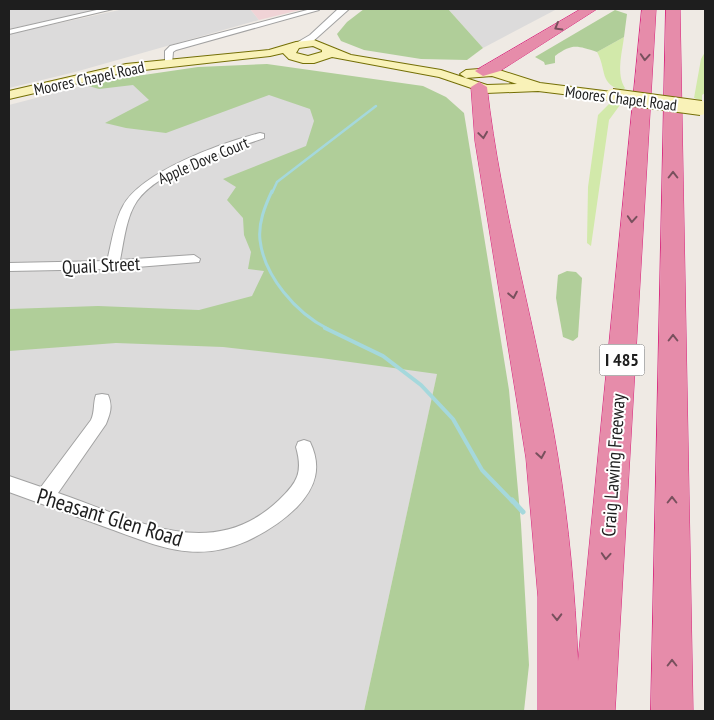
<svg xmlns="http://www.w3.org/2000/svg" width="714" height="720" font-family="'PT Sans Narrow',sans-serif">
<style>
.residential{fill:#dcdbdb}
.commercial{fill:#f0d3d6}
.grass{fill:#d2e9aa}
.forest{fill:#b0ce99}
.lines{fill:none;stroke-linecap:round;stroke-linejoin:round}
.stream-far3{stroke:#a5d8dc;stroke-width:2.5}
.stream-far2{stroke:#a5d8dc;stroke-width:3}
.stream-far1{stroke:#a5d8dc;stroke-width:4}
.stream{stroke:#a5d8dc;stroke-width:5}
.minor-casing{stroke:#a2a2a2;stroke-width:2}
.tertiary-casing{stroke:#a2a2a2;stroke-width:2}
.secondary-casing{stroke:#746f06;stroke-width:2}
.motorway-casing{stroke:#d8267d;stroke-width:1}
.minor{fill:#fff;fill-rule:evenodd}
.tertiary{fill:#fff;fill-rule:evenodd}
.secondary{fill:#f9f2b8;fill-rule:evenodd}
.motorway{fill:#e68caa;fill-rule:evenodd}
.secondary-bridge-casing{stroke:#746f06;stroke-width:16;stroke-linecap:butt}
.secondary-bridge{stroke:#f9f2b8;stroke-width:14}
.oneway{stroke:#78505d}
.labels{text-anchor:middle;stroke-width:4;stroke-linejoin:round;paint-order:stroke}
.far-street-label{font-size:16px;fill:#1e1e1e;stroke:#fff}
.shield{fill:#fff;stroke:#626262;stroke-width:1}
.shield-label{font-size:18px;font-weight:bold;fill:#1e1e1e}
.street-label{font-size:19px;fill:#1e1e1e;stroke:#fff}
.near-street-label{font-size:22px;fill:#1e1e1e;stroke:#fff}
</style>
<rect width="100%" height="100%" fill="#efeae4"/>
<!-- residential -->
<g class="residential">
<path d="M9 9H103L9 29Z"/>
<path d="M124 9H250L259 20 75 72 9 88V34Z"/>
<path d="M448 9H557L483 48Z"/>
<path d="M183 70 311 83 465 246 364 711H9V105L82 86Z"/>
</g>
<!-- commercial -->
<path class="commercial" d="M250 9H304L259 20Z"/>
<!-- grass -->
<g class="grass">
<path d="M624 37C622 53 616 74 625 88L623 90C599 85 607 70 597 52Z"/>
<path d="M705 52V93L702 95V101L694 98 701 59Z"/>
<path d="M610 103 620 105 609 120 591 246 587 243 588 187 598 115Z"/>
</g>
<!-- forest -->
<g class="forest">
<path d="M364 9H448L483 48 467 60 421 59 364 50 341 41 337 34 347 22Z"/>
<path d="M615 10 627 14 624 37 597 52C577 46 573 43 555 56V63L545 65 544 62 535 57Z"/>
<path d="M267 64 423 86 446 97 464 113 509 390 521 524 529 665 524 711H364L437 374 321 358 223 347 116 343 9 351V309L98 306 199 310 252 296 264 271 248 269 251 252 244 235 243 218 227 200 236 187 223 179 306 146 314 121 310 109 269 95 166 133 126 128 105 123 149 100 133 85 99 89 82 84 198 67Z"/>
<path d="M567 271 576 272 582 278 578 337 573 341 563 337 556 298 558 275Z"/>
</g>
<g class="lines">
<!-- stream-far3 -->
<path class="stream-far3" d="M272 193 277 182 376 106"/>
<!-- stream-far2 -->
<path class="stream-far2" d="M272 191C265 206 258 223 260 240 264 276 296 313 328 329"/>
<!-- stream-far1 -->
<path class="stream-far1" d="M325 328 383 356 421 385 453 419 482 470 513 502"/>
<!-- stream -->
<path class="stream" d="M512 500 523 512"/>
<defs>
<g id="minor">
<path d="M101 9H113L9 34V30Z"/>
<path d="M311 9 319 10 176 50 173 52 172 64 165 62V51L170 46Z"/>
<path d="M260 133 264 134V138C226 152 161 168 137 201 126 217 124 241 120 260L194 255 200 259 199 262 112 269 9 271V263L107 261C112 242 114 222 123 206 142 171 222 143 260 133Z"/>
<path d="M102 394 108 395C113 406 110 414 106 424L58 493C132 518 211 565 279 500 298 482 303 472 296 447L298 442 304 440 310 442C322 467 316 487 297 507 283 521 266 532 247 541 195 564 158 546 108 528 75 516 42 504 9 492V476L41 487 91 420C95 412 93 403 96 395Z"/>
</g>
<path id="tertiary" d="M338 9H349L311 43 298 46V42L310 35Z"/>
<path id="secondary" d="M314 40 351 55 441 70 487 85 517 84 492 76 466 78 460 74 466 70 493 68 540 83 612 92 618 96 612 100 538 91 486 93 439 77 332 57 314 63H303L289 59 283 53 270 56 126 72 9 99V91L126 64 269 50 296 42ZM313 46 322 50V52L308 56 296 53 299 48Z"/>
<g id="motorway">
<path d="M581 9H597L500 71 483 76 475 71Z"/>
<path d="M642 9H656L615 711H538V597L526 458 475 141 471 87 479 82 487 87C501 212 538 334 558 458 569 526 575 593 578 661Z"/>
<path d="M666 9H680L693 711H651Z"/>
</g>
</defs>
<!-- minor casing -->
<use href="#minor" class="minor-casing"/>
<!-- tertiary casing -->
<use href="#tertiary" class="tertiary-casing"/>
<!-- secondary casing -->
<use href="#secondary" class="secondary-casing"/>
<!-- motorway casing -->
<use href="#motorway" class="motorway-casing"/>
<!-- minor -->
<use href="#minor" class="minor"/>
<!-- tertiary -->
<use href="#tertiary" class="tertiary"/>
<!-- secondary -->
<use href="#secondary" class="secondary"/>
<!-- motorway -->
<use href="#motorway" class="motorway"/>
<defs>
<path id="secondary-bridge" d="M612 96 701 108"/>
</defs>
<!-- secondary-bridge casing -->
<use href="#secondary-bridge" class="secondary-bridge-casing"/>
<!-- secondary-bridge -->
<use href="#secondary-bridge" class="secondary-bridge"/>
</g>
<!-- one-way arrows -->
<defs><path id="oneway-chevron" d="M-2-3.5L2.5 0L-2 3.5" fill="none" stroke-width="1.6" stroke-linecap="round" stroke-linejoin="round" transform="scale(1.25)"/></defs>
<g class="oneway">
<use href="#oneway-chevron" transform="translate(558 27) rotate(150)"/>
<use href="#oneway-chevron" transform="translate(645 57) rotate(94)"/>
<use href="#oneway-chevron" transform="translate(483 135) rotate(82)"/>
<use href="#oneway-chevron" transform="translate(673 175) rotate(-90)"/>
<use href="#oneway-chevron" transform="translate(632 219) rotate(94)"/>
<use href="#oneway-chevron" transform="translate(513 295) rotate(79)"/>
<use href="#oneway-chevron" transform="translate(673 338) rotate(-90)"/>
<use href="#oneway-chevron" transform="translate(541 455) rotate(81)"/>
<use href="#oneway-chevron" transform="translate(672 500) rotate(-90)"/>
<use href="#oneway-chevron" transform="translate(606 556) rotate(94)"/>
<use href="#oneway-chevron" transform="translate(557 617) rotate(89)"/>
<use href="#oneway-chevron" transform="translate(672 663) rotate(-90)"/>
</g>
<g class="labels">
<!-- far-street labels -->
<g class="far-street-label">
<text transform="translate(89 78) rotate(-12)" y="6">Moores Chapel Road</text>
<text transform="translate(621 98) rotate(7)" y="6">Moores Chapel Road</text>
<text transform="translate(203 160) rotate(-23)" y="6">Apple Dove Court</text>
</g>
<!-- shield labels -->
<rect class="shield" x="599.5" y="344.5" width="45" height="31" rx="4"/>
<g class="shield-label">
<text x="622" y="366">I 485</text>
</g>
<!-- street labels -->
<g class="street-label">
<text transform="translate(101 265) rotate(-3)" y="7">Quail Street</text>
<text transform="translate(613 465) rotate(-86)" y="7">Craig Lawing Freeway</text>
</g>
<!-- near-street labels -->
<g class="near-street-label">
<text transform="translate(110 517) rotate(17)" y="8">Pheasant Glen Road</text>
</g>
</g>
<!-- border -->
<rect width="714" height="720" fill="none" stroke="#1e1e1e" stroke-width="20"/>
</svg>
